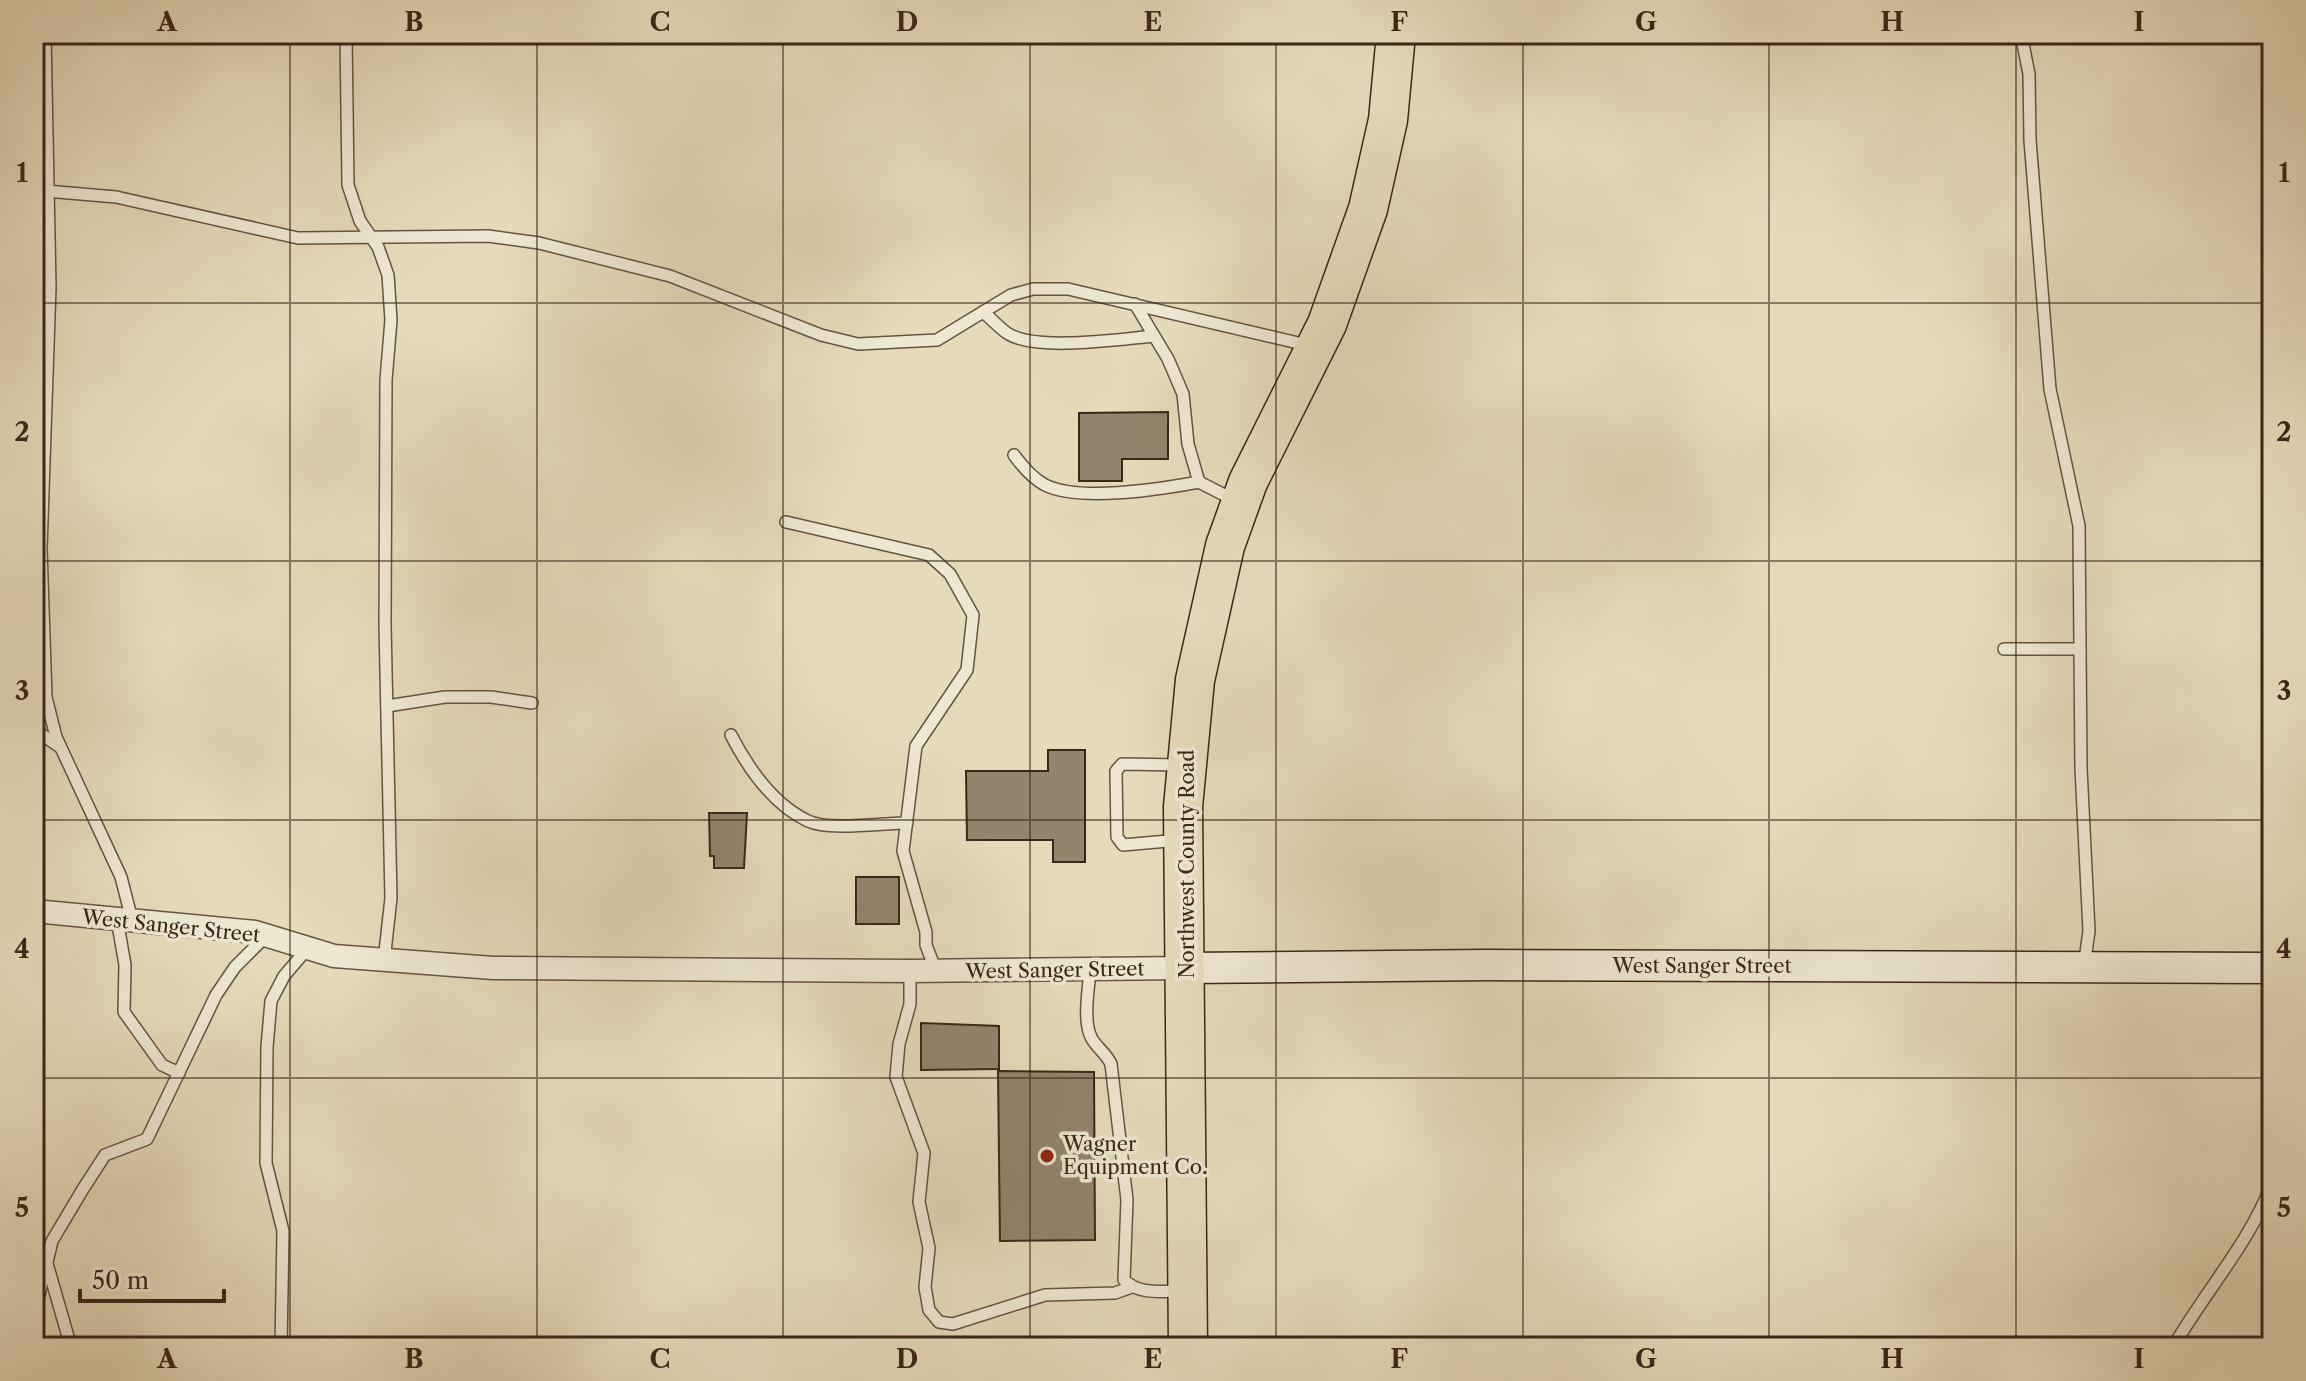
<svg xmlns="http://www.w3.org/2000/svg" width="2306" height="1381" font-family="'Libre Caslon Text',serif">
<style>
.building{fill:#92856d;stroke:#392718;stroke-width:2}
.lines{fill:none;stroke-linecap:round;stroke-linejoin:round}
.lane-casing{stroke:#645441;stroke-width:14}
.street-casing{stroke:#645441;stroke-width:25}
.secondary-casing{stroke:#392718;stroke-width:33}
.highway-casing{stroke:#392718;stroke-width:41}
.lane{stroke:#eee8d3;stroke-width:11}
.street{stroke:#eee8d3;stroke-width:22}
.secondary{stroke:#eee8d3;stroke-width:30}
.highway{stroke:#e5dbbb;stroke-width:38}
.grid{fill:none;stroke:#392718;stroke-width:2;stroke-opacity:0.55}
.poi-dot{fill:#8f2418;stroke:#eee8d3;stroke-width:3}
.labels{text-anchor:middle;stroke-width:7;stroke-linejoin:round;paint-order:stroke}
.street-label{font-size:20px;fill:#392718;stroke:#eee8d3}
.poi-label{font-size:20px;fill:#392718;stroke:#eee8d3;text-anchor:start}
.neatline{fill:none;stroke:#392718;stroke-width:3}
.grid-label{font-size:26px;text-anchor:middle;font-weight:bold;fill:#392718}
</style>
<rect width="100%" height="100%" fill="#e5dbbb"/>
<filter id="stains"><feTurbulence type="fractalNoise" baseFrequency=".0025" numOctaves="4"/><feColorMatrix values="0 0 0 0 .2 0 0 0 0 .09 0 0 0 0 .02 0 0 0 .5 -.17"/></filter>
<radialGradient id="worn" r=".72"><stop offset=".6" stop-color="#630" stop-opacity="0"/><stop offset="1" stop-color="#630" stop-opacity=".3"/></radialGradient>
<!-- building -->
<g class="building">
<path d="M1168 412V459H1122V481H1079V413Z"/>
<path d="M1048 750H1085V862H1053V840H967L966 771H1048Z"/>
<path d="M709 813H747L744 868H714V856H710Z"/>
<rect x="856" y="877" width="43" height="47"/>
<path d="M921 1023 999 1026V1069L921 1070Z"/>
<path d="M998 1071 1094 1072 1095 1240 1000 1241Z"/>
</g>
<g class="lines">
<defs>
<g id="lane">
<path d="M45 34 50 287 41 549 46 697 56 737 121 877 132 920"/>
<path d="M346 34 348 185 360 221 378 247 388 275 391 320 386 380 385 625 391 898 384 961"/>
<path d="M2021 34 2029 74 2030 140 2050 389 2079 526 2081 768 2089 931 2084 967"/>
<path d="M34 129 44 149"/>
<path d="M46 191 116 197 298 238 488 236 539 243 670 276 821 335 858 344 937 340 1011 295 1033 289H1068L1311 346"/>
<path d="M1135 304 1168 359 1183 394 1188 444 1199 482 1236 501"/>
<path d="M983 312C991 318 998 327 1007 333 1035 352 1120 339 1154 336"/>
<path d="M34 361 47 364"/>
<path d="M1014 455C1022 466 1032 478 1045 485 1080 502 1161 489 1199 482"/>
<path d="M786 522 929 555 950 574 973 615 967 670 916 746 903 851 926 932V945L936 971"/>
<path d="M2004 649H2080"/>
<path d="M387 706 445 697H491L532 703"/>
<path d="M34 729 60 747"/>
<path d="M731 735C748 768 774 805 808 821 829 831 883 823 907 823"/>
<path d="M1179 840 1123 845 1117 837 1116 771 1122 764 1180 765"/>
<path d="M117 919 125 965 124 1012 162 1065 179 1073"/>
<path d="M1090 969C1089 988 1082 1022 1092 1039 1098 1049 1106 1053 1111 1064L1127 1200 1124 1280C1140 1295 1160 1291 1180 1291"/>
<path d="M910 971V1004L899 1044 896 1077 924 1153 919 1202 929 1248 925 1287 929 1310 939 1322 953 1324 1045 1295 1115 1293 1132 1287"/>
<path d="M46 1260 71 1347"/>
<path d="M34 1316 52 1241 83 1189 105 1155 147 1139 216 995 235 967 266 936"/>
<path d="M281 1347 283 1231 266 1163 267 1047 271 1001 284 976 308 948"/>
<path d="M2173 1347C2205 1292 2249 1243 2272 1184"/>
</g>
<path id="street" d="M34 911 255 932 334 956 493 968 910 971 1186 968"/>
<path id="secondary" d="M1186 968 1487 965 2272 968"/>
<path id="highway" d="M1188 1347 1183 807 1195 680 1225 546 1248 482 1327 324 1368 209 1388 120 1396 34"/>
</defs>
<!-- lane casing -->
<use href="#lane" class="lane-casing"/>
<!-- street casing -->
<use href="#street" class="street-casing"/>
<!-- secondary casing -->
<use href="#secondary" class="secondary-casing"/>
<!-- highway casing -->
<use href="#highway" class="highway-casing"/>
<!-- lane -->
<use href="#lane" class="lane"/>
<!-- street -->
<use href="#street" class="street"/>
<!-- secondary -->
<use href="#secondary" class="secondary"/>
<!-- highway -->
<use href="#highway" class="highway"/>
</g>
<!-- grid -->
<path class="grid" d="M290 34V1347M537 34V1347M783 34V1347M1030 34V1347M1276 34V1347M1523 34V1347M1769 34V1347M2016 34V1347M34 303H2272M34 561H2272M34 820H2272M34 1078H2272"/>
<!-- markers -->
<circle class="poi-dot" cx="1047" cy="1156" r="8"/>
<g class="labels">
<!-- street labels -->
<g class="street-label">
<text transform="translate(1187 864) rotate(-90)" y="7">Northwest County Road</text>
<text transform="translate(171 926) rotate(6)" y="7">West Sanger Street</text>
<text x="1702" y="973">West Sanger Street</text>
<text transform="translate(1055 970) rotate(-1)" y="7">West Sanger Street</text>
</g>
<!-- poi labels -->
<g class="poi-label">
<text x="1063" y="1151">Wagner<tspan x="1063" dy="23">Equipment Co.</tspan></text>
</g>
</g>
<!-- margin -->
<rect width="2306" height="1381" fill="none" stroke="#e5dbbb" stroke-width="88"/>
<!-- scale -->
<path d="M80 1289v12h144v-12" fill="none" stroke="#392718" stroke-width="4"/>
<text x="92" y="1289" font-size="24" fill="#392718" stroke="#eee8d3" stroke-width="6" paint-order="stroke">50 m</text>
<rect x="44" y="44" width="2218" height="1293" class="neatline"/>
<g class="grid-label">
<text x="167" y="31">A</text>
<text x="414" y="31">B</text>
<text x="660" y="31">C</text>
<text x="907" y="31">D</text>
<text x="1153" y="31">E</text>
<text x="1399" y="31">F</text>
<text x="1646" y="31">G</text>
<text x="1892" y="31">H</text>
<text x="2139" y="31">I</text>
<text x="22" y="182">1</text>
<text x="2284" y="182">1</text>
<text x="22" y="441">2</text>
<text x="2284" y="441">2</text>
<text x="22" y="700">3</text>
<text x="2284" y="700">3</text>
<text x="22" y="958">4</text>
<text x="2284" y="958">4</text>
<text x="22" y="1217">5</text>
<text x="2284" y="1217">5</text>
<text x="167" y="1368">A</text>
<text x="414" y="1368">B</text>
<text x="660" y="1368">C</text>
<text x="907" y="1368">D</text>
<text x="1153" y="1368">E</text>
<text x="1399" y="1368">F</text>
<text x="1646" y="1368">G</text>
<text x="1892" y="1368">H</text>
<text x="2139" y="1368">I</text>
</g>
<rect width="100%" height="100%" filter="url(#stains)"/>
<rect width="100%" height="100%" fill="url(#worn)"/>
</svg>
